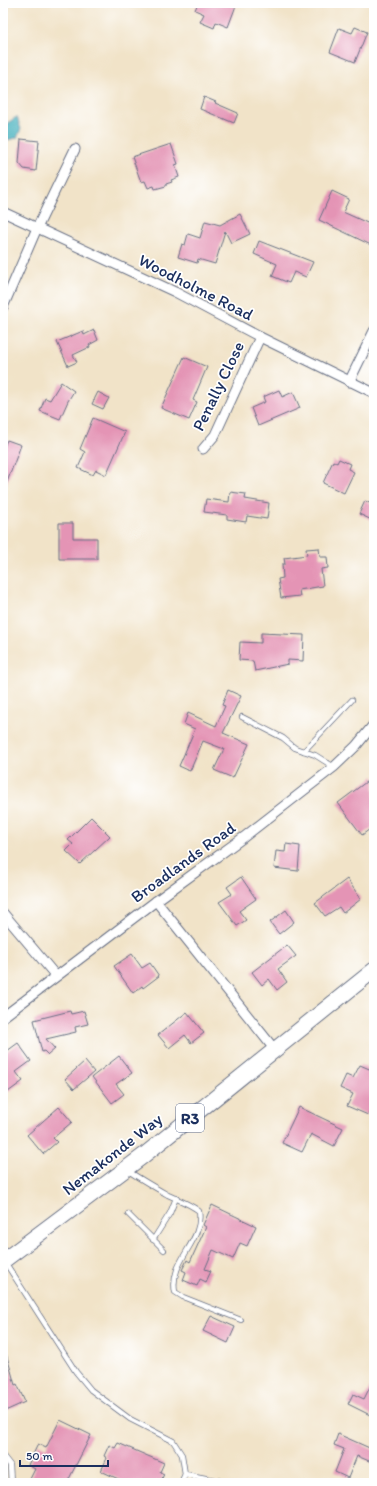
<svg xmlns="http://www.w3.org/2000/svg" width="377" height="1486" font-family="Itim,sans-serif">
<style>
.water{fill:#3faebb;stroke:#2d6e8c}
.building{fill:#e494b5}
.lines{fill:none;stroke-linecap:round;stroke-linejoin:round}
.service-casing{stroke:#666e83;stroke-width:6}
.minor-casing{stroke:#666e83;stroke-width:11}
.trunk-casing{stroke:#666e83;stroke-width:17}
.service{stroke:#fff;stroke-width:4.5}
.minor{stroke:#fff;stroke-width:9}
.trunk{stroke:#fff;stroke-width:15}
.labels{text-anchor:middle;stroke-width:3.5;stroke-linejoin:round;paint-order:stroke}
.shield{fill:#fff;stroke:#5f6d8e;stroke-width:1}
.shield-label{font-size:16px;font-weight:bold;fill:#1b2f5e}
.street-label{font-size:17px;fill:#1b2f5e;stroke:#fff}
</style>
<rect width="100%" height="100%" fill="#fff"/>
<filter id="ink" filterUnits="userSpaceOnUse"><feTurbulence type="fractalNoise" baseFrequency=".025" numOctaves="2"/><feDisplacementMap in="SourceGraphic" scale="8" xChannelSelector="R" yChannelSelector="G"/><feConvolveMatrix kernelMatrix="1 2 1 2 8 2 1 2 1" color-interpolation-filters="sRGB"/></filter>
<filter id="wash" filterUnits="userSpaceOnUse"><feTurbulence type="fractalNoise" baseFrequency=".012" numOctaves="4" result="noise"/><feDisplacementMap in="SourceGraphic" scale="16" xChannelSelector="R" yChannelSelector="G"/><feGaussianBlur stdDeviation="0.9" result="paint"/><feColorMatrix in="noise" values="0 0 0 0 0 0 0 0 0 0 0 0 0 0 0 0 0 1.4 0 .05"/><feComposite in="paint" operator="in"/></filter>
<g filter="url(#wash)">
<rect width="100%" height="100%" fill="#f1e3c8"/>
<!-- water -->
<path class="water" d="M17 117 21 129 17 138 7 140 4 135C6 126 8 121 17 117Z"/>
<g id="blocks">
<!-- building -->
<g class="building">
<path d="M198 3H237L228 27 216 22 214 28 200 22 204 14 195 10Z"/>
<path d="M355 27 367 32 355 62 330 52 339 28 352 33Z"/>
<path d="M204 97 216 102 215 103 238 113 234 123 200 109Z"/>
<path d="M21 139 39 141 36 171 24 169 19 163Z"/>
<path d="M171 144 178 164 175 165 179 177 171 180 172 182 166 184V186L155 189 154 186 148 188 145 181 141 182 132 157Z"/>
<path d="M332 191 349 199 343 212 374 226V239L371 245 319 220Z"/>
<path d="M240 214 250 234 231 243 225 231 215 264 198 259 197 263 178 257 182 244 185 245 188 234 200 238 205 221 220 225Z"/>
<path d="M259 241 313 262 306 277 294 272 289 283 272 276 277 264 254 254Z"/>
<path d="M94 330 98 340 89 345 90 347 73 355 77 362 68 366 57 342 83 331 84 335Z"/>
<path d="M184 357 207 367 193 400 197 402 189 420 161 408Z"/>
<path d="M61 382 74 391 68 401 60 419 40 411 45 398 50 400Z"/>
<path d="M279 390 282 397 293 392 300 408 258 426 251 408 265 402 263 397Z"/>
<path d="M98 392 109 398 103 409 92 404Z"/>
<path d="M93 418 125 432 106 475 96 470 93 475 78 468 85 452 80 449Z"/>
<path d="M7 440 21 445 4 490 3 449Z"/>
<path d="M339 459 350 464 348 469 354 472 344 493 323 483 333 461 337 463Z"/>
<path d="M230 492 246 494 245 499 269 503 267 519 247 516 246 522 227 519V515L204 512 206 499 229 502Z"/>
<path d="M365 501 374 505V521L359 514Z"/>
<path d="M59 523H73V538H97V559H59Z"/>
<path d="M319 548 320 557H327L328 568 321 569 323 586 299 590 300 596 281 598 278 579 283 578 282 564H285L284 558 307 555 306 549Z"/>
<path d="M261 633 304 635 303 661 288 660V664L255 671 253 661 239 660 240 642 261 643Z"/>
<path d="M228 690 241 696 223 733 249 744 233 778 214 770 224 749 203 741 190 771 179 766 195 729 184 724 188 713 216 726 225 706 222 705Z"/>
<path d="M374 776V826L362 835 338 803Z"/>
<path d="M91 817 110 836 80 864 66 851 73 844 68 840Z"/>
<path d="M286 844 300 846 298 871 274 868 276 851 285 852Z"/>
<path d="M241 877 256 899 239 911 246 920 237 926 219 902 232 894 227 887Z"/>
<path d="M347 879 361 899 343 913 339 907 325 916 315 903Z"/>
<path d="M286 910 294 922 279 934 270 922Z"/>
<path d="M287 945 296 956 278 969 287 982 277 990 269 979 262 985 252 972Z"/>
<path d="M132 954 142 968 150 963 159 976 143 988 142 986 133 993 114 966Z"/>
<path d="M70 1011 71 1014 84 1011 88 1024 75 1027 76 1032 46 1039 55 1049 48 1055 44 1051 42 1052 34 1020Z"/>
<path d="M187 1012 204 1033 191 1043 185 1035 169 1048 158 1035Z"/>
<path d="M18 1043 31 1061 16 1072 23 1081 8 1092 3 1086V1054Z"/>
<path d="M119 1056 132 1073 116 1084 124 1094 112 1103 92 1077Z"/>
<path d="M85 1061 94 1072 74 1089 65 1079Z"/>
<path d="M360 1065 374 1071V1103L368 1115 347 1106 353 1094 340 1088 346 1075 353 1078Z"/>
<path d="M59 1107 72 1122 53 1138 57 1142 43 1154 27 1135Z"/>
<path d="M299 1107 343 1128 334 1146 311 1134 302 1152 282 1143Z"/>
<path d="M212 1205 256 1226 247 1246 240 1243 233 1259 213 1250 205 1269 211 1271 206 1282 200 1279 197 1286 183 1280 186 1272 182 1270 187 1260 190 1262 206 1227 203 1225Z"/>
<path d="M211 1316 235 1327 228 1343 203 1331Z"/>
<path d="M3 1353H6L15 1385 17 1384 25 1402 3 1412Z"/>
<path d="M374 1379V1417L348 1404 353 1394 364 1399Z"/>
<path d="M60 1420 91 1435 67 1483H28L35 1469 28 1465 38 1444 46 1448Z"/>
<path d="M338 1434 374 1450V1463L357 1456 348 1478 335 1472 344 1449 334 1445Z"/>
<path d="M118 1443 164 1463 160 1472 164 1474 160 1483H127L101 1471 107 1458 104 1456 109 1445 115 1448Z"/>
</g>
</g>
</g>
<g filter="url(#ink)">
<use href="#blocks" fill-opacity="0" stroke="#666e83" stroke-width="1"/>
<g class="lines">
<defs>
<g id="service">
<path d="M242 717 283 738 295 748 315 755 334 767"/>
<path d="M304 751 352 700"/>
<path d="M127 1170C140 1179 154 1187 168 1195 179 1200 190 1204 199 1211 204 1242 169 1260 175 1292L183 1297 241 1320"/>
<path d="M128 1214 164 1250"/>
<path d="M153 1240 170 1213 176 1198"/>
<path d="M5 1262 76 1372 91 1390 130 1419 173 1441 182 1455 185 1474 181 1483"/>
<path d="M3 1456 10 1465 11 1483"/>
<path d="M185 1474 231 1483"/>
</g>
<g id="minor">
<path d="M3 212 175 292 260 337 374 393"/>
<path d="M3 307 37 228 75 149"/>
<path d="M349 382 374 331"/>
<path d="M203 449 215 435 260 337"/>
<path d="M156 901 275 1050"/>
<path d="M3 913 56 976"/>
<path d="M3 1017 156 901 244 837 334 767 356 746 374 724"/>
</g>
<path id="trunk" d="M3 1261 143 1156 374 970"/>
</defs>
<!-- service casing -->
<use href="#service" class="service-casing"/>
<!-- minor casing -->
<use href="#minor" class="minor-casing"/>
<!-- trunk casing -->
<use href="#trunk" class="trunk-casing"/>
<!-- service -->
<use href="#service" class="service"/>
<!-- minor -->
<use href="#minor" class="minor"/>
<!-- trunk -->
<use href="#trunk" class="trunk"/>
</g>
</g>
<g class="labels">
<!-- shield labels -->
<rect class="shield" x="176" y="1104" width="28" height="28" rx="3"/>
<g class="shield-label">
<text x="190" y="1124">R3</text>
</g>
<!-- street labels -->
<g class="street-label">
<text transform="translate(196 287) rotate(27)" y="6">Woodholme Road</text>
<text transform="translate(218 386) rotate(-64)" y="6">Penally Close</text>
<text transform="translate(183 862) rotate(-36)" y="6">Broadlands Road</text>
<text transform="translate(112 1154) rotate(-38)" y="6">Nemakonde Way</text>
</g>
</g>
<!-- margin -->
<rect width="377" height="1486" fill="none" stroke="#fff" stroke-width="16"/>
<!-- scale -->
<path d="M20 1460v6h88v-6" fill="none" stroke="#1b2f5e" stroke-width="2"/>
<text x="26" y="1460" font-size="12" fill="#1b2f5e" stroke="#ffffff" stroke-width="3" paint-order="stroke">50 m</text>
</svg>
